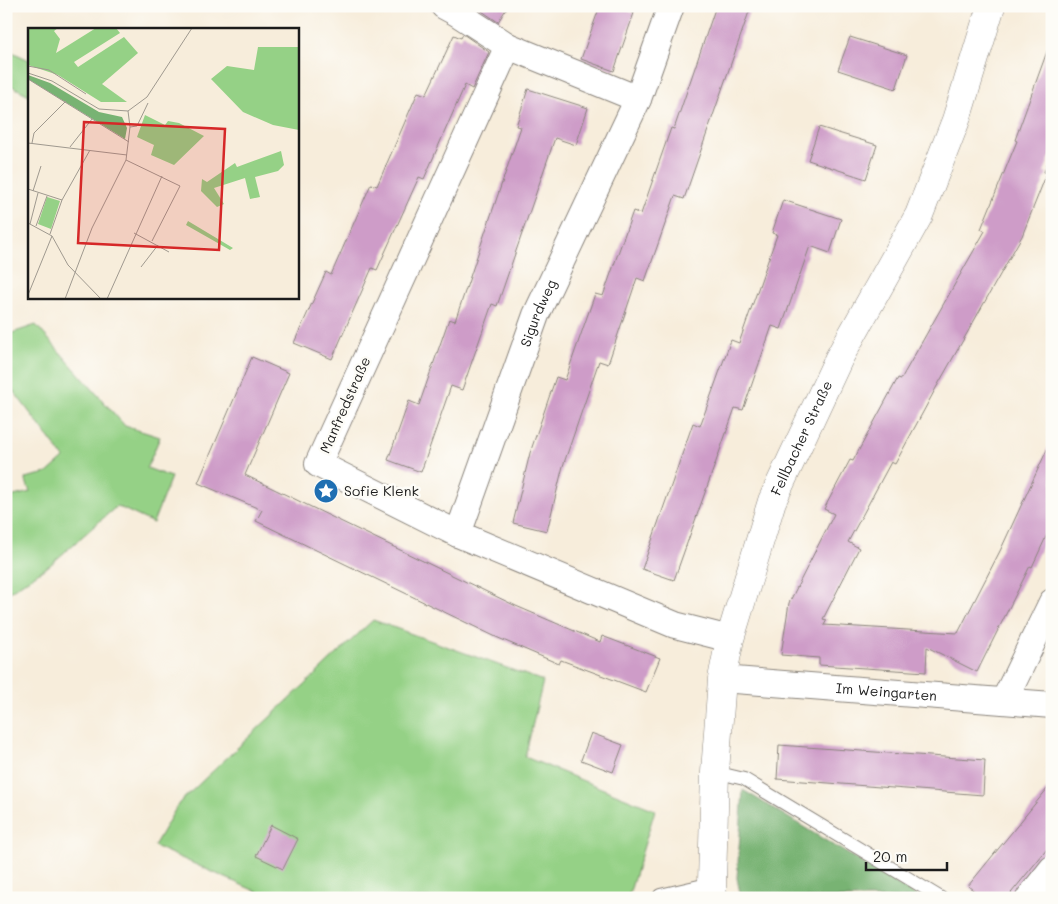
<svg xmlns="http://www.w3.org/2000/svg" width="1058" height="904" font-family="Mali,sans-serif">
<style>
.green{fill:#95d186;stroke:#587651}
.forest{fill:#78b373;stroke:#4a6848}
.building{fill:#ce9cc8}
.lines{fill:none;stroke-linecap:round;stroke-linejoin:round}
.service-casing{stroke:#8a847c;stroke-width:14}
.minor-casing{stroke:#8a847c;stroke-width:28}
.tertiary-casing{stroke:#8a847c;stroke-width:29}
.service{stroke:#fff;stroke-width:12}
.minor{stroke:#fff;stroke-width:26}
.tertiary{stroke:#fff;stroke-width:28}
.labels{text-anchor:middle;stroke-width:5;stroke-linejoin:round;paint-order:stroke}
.street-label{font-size:14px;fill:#1c1c1c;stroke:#fdfcf7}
.poi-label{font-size:14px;fill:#1c1c1c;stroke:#fdfcf7;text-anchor:start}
.inset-road{fill:none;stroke:#9f998f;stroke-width:1}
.view{fill:#d62828;fill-opacity:0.15;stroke:#d62828;stroke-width:2.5}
.inset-edge{fill:none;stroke:#1c1c1c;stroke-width:2.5}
</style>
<rect width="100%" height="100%" fill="#fdfcf7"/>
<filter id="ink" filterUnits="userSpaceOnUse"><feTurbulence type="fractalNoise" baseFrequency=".02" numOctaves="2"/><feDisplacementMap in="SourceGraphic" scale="10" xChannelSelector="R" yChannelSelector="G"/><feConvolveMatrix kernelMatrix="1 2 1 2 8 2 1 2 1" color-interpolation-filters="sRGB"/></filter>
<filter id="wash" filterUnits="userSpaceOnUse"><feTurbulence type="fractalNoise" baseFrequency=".0096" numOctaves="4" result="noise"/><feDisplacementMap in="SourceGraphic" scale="20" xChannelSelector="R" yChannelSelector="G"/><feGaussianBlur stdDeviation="1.12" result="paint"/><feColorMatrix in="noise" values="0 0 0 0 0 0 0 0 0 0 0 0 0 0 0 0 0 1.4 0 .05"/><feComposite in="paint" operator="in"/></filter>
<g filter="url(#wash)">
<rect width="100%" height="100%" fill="#f7eddb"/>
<!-- green -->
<g class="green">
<path d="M6 49 29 60V95L6 83Z"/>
<path d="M36 325 125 426 160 437 147 468 171 477 153 523 117 506 50 565 6 594V498L30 492 25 478 47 473 64 458 6 381V335Z"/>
<path d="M373 620 543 681 525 757 655 810 628 898H271L154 846 179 803Z"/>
</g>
<!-- forest -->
<path class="forest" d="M743 790 920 898H741L737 878Z"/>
<g id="blocks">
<!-- building -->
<g class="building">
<path d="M480 6H508L498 22 479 9Z"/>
<path d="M600 6H616L634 13 614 71 581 59Z"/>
<path d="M716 6H751L684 199 675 196 645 281 637 278 608 364 599 361 563 466 547 531 513 523 530 453 556 377 565 380 595 294 603 296 633 211 641 214 671 128 674 129Z"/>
<path d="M463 34 489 52 472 89 465 85 424 179 419 177 377 270 372 268 332 359 294 343 326 272 331 275 371 184 377 186 418 92 426 95 454 35 461 38Z"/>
<path d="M850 37 907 55 896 89 838 70Z"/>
<path d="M1049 46 1052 47V152L1044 172 1047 173 1022 236 936 388 895 464 891 462 848 542 859 548 823 619 827 620 824 625 958 633 1001 549 1052 439V524L1032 567 1030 566 977 672 927 647 926 672 819 665V658L781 655 789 603 834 514 824 509 850 460 853 461 898 378 901 379 985 231 981 229 1017 141 1015 140Z"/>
<path d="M528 89 588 108 576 145 555 138 497 306 492 304 462 390 451 386 421 472 388 460 409 401 419 405 449 319 455 321 521 127 516 126Z"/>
<path d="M819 127 877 145 866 179 808 160Z"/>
<path d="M783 200 841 219 830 253 810 246 781 329 772 326 743 410 735 408 674 580 642 569 693 423 700 426 731 340 739 343 777 235 772 233Z"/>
<path d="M252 357 289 373 245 475 516 606 600 642 602 636 660 658 646 692 561 660 559 664 496 637 256 521 262 510 198 483Z"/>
<path d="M591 733 623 745 613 772 581 760Z"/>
<path d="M779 745 985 760 983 795 777 779Z"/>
<path d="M1052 783V843L1007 898H983L968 886Z"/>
<path d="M271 825 298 839 283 869 256 856Z"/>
</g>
</g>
</g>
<g filter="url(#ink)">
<use href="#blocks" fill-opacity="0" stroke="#8a847c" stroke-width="1"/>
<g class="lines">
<defs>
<g id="service">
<path d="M715 772 744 779 941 898"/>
<path d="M658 898 660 895 712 883"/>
</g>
<g id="minor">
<path d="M444 6 457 13 508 46 638 99"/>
<path d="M508 46 318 464 458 534 675 625 730 639"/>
<path id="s1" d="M458 534 536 315 638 99 671 6"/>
<path id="s2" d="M722 679 1052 705"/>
<path d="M1004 701 1052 602"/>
<path d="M1029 898 1052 869"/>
</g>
<g id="tertiary">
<path id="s3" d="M713 898 712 883 715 772 722 679 730 639 772 501 839 358 919 215 956 120 991 6"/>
</g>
</defs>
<!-- service casing -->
<use href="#service" class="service-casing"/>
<!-- minor casing -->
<use href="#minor" class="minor-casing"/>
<!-- tertiary casing -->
<use href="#tertiary" class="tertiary-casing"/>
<!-- service -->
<use href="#service" class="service"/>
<!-- minor -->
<use href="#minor" class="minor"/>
<!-- tertiary -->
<use href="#tertiary" class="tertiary"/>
</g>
</g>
<!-- icons -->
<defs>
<symbol id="sight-disc" viewBox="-11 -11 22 22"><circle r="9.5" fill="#1f6fb2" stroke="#fdfcf7"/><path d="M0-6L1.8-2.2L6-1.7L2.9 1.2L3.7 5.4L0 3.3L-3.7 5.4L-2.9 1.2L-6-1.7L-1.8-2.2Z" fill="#fff"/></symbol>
</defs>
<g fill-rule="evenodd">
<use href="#sight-disc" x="312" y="477" width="28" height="28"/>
</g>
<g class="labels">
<!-- street labels -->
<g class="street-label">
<text dy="5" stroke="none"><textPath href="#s1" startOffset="235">Sigurdweg</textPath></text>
<text transform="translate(345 405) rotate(-66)" y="5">Manfredstraße</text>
<text dy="5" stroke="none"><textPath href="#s3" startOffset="474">Fellbacher Straße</textPath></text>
<text dy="5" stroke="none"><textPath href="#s2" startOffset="165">Im Weingarten</textPath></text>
</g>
<!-- poi labels -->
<g class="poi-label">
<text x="344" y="496">Sofie Klenk</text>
</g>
</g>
<!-- overview -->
<g transform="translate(28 28)">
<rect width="271" height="271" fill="#f7eddb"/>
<path d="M0 0H30L26 3 32 11 28 25 68 0H88L92 5 46 34 50 39 96 9 110 25 74 56 99 74H73L30 47 0 37ZM230 19H271V102L245 97 215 84 183 51 199 38 226 42ZM117 87 137 97 140 93 151 95 176 108 146 137 123 127 126 117 109 109ZM253 123 256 137 250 143 227 149 232 169 222 171 217 150 186 160 196 176 189 179 173 163 174 151 179 154 207 135 209 139ZM19 169 32 173 23 201 10 196ZM160 193 205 220 202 222 158 197Z" fill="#95d186"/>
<path d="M0 47 22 55 71 84 94 89 99 100 97 111 0 51Z" fill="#78b373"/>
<path class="inset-road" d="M0 38 21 42 58 66M0 45 24 53 71 81 100 83 119 69 164 0M0 51 101 114M102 99 109 98 120 75M0 115 99 127M4 115 6 105 38 73M42 119 64 91M98 132 152 158 124 213M0 161 34 172M5 163 13 138M0 195 24 208 40 237 73 271M2 196 10 165M8 198 19 168M106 205 141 224M22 206 34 172 62 122M113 239 130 217M0 267 24 208M37 271 64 200 98 132 102 99 100 83M79 271 134 148"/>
<path class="view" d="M56 94 197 101 191 222 50 215Z"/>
<rect width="271" height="271" class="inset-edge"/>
</g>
<!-- margin -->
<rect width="1058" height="904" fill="none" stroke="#fdfcf7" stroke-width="25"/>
<!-- scale -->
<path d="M866 862v8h81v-8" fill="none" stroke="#1c1c1c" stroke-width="2.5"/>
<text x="873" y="862" font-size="15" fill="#1c1c1c" stroke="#fdfcf7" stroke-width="4" paint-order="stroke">20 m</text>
</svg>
